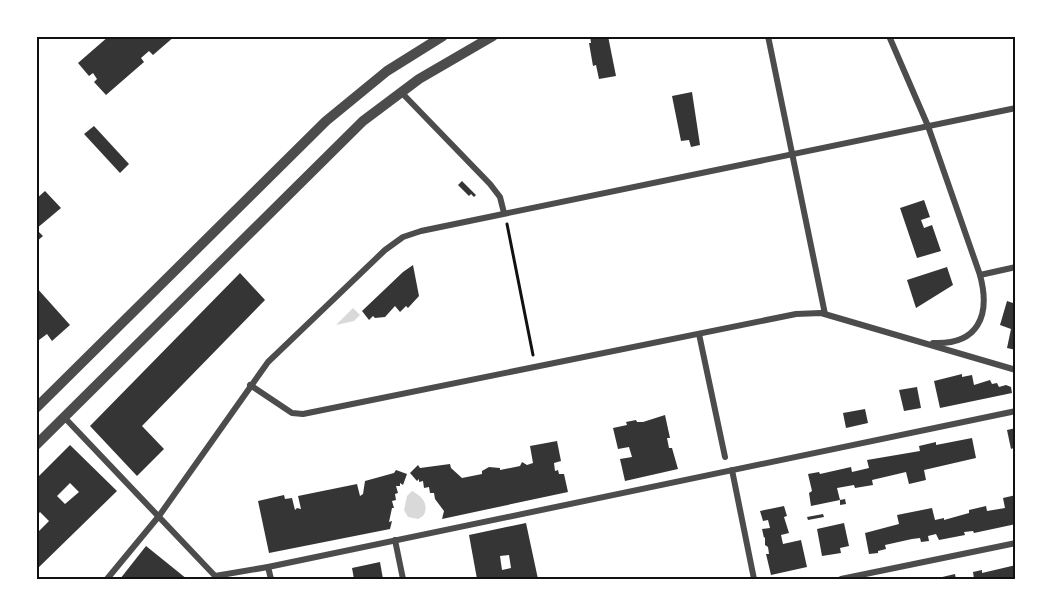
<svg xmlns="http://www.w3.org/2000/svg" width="1052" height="615" font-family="'Crimson Pro',serif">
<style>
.water{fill:#d9d9d9}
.building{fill:#353535;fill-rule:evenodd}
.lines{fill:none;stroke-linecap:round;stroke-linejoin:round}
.path{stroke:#111;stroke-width:3}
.minor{stroke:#4c4c4c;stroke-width:6}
.tertiary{stroke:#4c4c4c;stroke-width:10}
.neatline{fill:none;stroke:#111;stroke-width:2}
</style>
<rect width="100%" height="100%" fill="#fff"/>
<!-- water -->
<g class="water">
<path d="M353 308 360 315 354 321 336 325Z"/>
<path d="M412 491C422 496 430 505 423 516L418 519 408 517 404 510 407 496Z"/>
</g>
<!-- building -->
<g class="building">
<path d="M109 36H175L153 55 149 51 141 58 144 62 106 95 94 82 97 79 93 73 89 76 78 63Z"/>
<path d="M590 36H608L616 76 599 79 596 65 593 66 589 43H591Z"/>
<path d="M692 92 700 145 691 147 689 140 681 141 672 96Z"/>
<path d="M94 126 129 164 120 173 84 134Z"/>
<path d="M462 181 476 195 474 197 471 194 469 196 458 185Z"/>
<path d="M45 191 61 208 36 229 43 236 36 242V199Z"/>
<path d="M924 200 930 217 921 220 924 228 932 225 941 251 917 258 900 208Z"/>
<path d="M413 265 419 296 408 308 406 306 400 312 395 306 385 317 375 318 373 316 369 320 362 311 403 272Z"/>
<path d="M947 267 953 285 916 308 907 280Z"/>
<path d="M240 273 265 300 142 426 164 449 137 476 90 426Z"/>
<path d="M36 287 70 325 52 341 47 334 39 340 36 337Z"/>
<path d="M1007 301 1016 304V350L1007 348 1011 329 1000 325Z"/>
<path d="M962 374V377L972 375 974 385 990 380 992 384 997 383 999 387 1006 385 1011 387 1012 393 940 408 934 381Z"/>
<path d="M917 387 921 408 904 411 899 390Z"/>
<path d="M865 409 868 423 846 428 843 413Z"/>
<path d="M665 415 670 438H667L669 448H672L678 469 625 481 620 459 632 457 629 447 618 449 613 428 627 425 626 422 636 420 637 422H643Z"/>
<path d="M1016 428V447L1011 449 1007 430Z"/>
<path d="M972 438 976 458 924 470 926 480 909 484 906 472 872 480 873 485 855 488 854 485 837 488 840 500 845 499 846 504 840 505V500L811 506 809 493 812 491 808 474 819 472 820 474 851 467 852 472 869 468 867 460 920 451 919 446 936 442V445Z"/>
<path d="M557 441 561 461 554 463 555 471 558 470 559 474H564L568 492 442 519 444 511 435 499 434 493H430L429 487 424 488 423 481 419 482V479L417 481 410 473 418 465 420 468 450 464 451 468 462 478 482 474V471L489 467 500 468V470L520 466 522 462 527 465 533 463 530 446Z"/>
<path d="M70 445 117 491 36 570V534L49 521 40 512 36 516V479ZM70 483 79 492 65 504 57 496Z"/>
<path d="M396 470 407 474 403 485 400 483V486H396L398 493 395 494 396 500 392 501 394 508H392L389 522 392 521 390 529 269 553 258 501 284 495 285 499 292 498 295 510 297 508 301 509 298 496 357 484 360 496 363 494 365 481 394 473Z"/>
<path d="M1016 495V524L974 533 973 531 964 532 965 535 939 540 936 534 928 536 929 541 921 542 920 538 912 539 885 545 886 549 878 551V553L869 554 865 533 899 524 897 515 932 508 935 520 944 518V520L969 513V510L986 506 987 511 1005 508 1003 498Z"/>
<path d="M784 506 787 516 784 517 789 533 781 535 783 544 801 540 807 567 771 575 766 554H769L768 547 765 545V537L764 538 762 529 770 528 768 520 763 521 760 511Z"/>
<path d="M823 514 824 517 808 520 807 517Z"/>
<path d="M526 523 538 579H477L469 535ZM509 555 511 568 502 570 500 556Z"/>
<path d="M844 523 849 546 840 548 841 553 822 556 817 529Z"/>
<path d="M146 546 187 579H120Z"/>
<path d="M380 562 383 579H354L352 568Z"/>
<path d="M1016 565V579H974L973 572 982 570V573Z"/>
<path d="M955 574 956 579H938V578Z"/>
</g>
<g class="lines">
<!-- path -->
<path class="path" d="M507 224 533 355"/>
<!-- minor -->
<g class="minor">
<path d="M768 36 825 314"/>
<path d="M889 36 928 126 980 275C991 316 978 345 933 343"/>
<path d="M401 92 490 184 500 197 504 213"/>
<path d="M980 275 1016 267"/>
<path d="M699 334 725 457"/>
<path d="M250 385 292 413 303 414 796 314 821 313 1016 370"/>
<path d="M64 417 217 578"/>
<path d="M732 470 754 579"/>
<path d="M395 540 403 579"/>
<path d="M268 567 271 579"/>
<path d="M215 576 268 567 1016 411"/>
<path d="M107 579 159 516 268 362 385 250 403 237 421 231 1016 108"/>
<path d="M841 579 1016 543"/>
</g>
<!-- tertiary -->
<g class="tertiary">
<path d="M36 408 326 121 387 71 443 36"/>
<path d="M36 445 363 121 419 79 493 36"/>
</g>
</g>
<!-- border -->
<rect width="1052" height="615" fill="none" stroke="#ffffff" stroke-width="75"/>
<rect x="38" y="38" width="976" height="540" class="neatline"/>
</svg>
